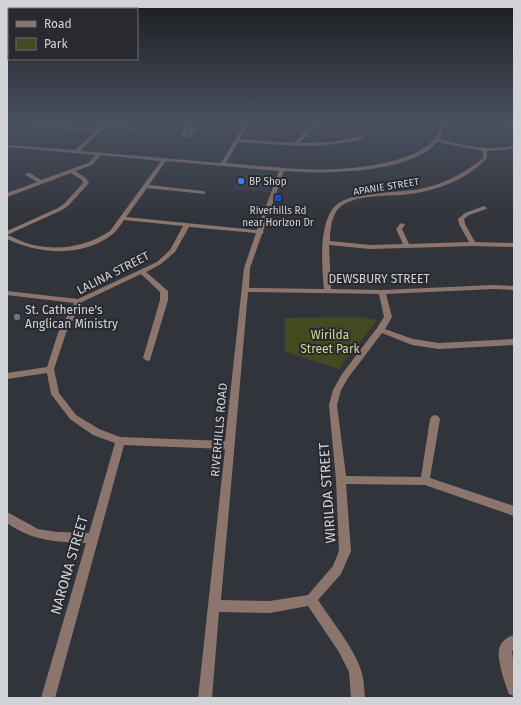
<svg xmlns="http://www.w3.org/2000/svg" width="521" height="705" font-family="'Fira Sans',sans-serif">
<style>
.built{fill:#383b48}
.green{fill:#444920}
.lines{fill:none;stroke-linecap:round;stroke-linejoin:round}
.minor{fill:#8c756d;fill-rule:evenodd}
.shop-dot{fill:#3f7fe0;stroke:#282a30;stroke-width:1.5}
.transit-dot{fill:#1a4fb4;stroke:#282a30;stroke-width:1.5}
.worship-dot{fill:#6b7280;stroke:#282a30;stroke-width:1.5}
.labels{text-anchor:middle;stroke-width:4;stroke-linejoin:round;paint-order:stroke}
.far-poi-label{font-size:10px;fill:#d2d3d7;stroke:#282a30;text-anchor:start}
.far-street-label{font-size:10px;fill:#d2d3d7;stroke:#282a30}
.street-label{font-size:12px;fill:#d2d3d7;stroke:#282a30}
.poi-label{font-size:12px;fill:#d2d3d7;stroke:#282a30;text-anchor:start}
.park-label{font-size:12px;fill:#d0da8d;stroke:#282a30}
.near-street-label{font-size:14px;fill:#d2d3d7;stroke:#282a30}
</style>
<rect width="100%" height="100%" fill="#32343b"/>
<!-- built -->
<path class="built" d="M243 169 263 171 273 175 268 192 233 189Z"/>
<!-- green -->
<path class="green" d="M360 317 377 320 339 369 285 352V318Z"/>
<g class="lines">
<!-- minor -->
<g class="minor">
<path d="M106 121H111L108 124 129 126 136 132 132 133 126 128 106 126 80 151 221 163 246 121H250L240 139 294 143 315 121H320L299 143 331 142 363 136 365 137C359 141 349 142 341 143 307 149 273 144 238 142L226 163C251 165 277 168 302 169 336 171 421 167 438 133 440 130 440 125 441 121H445L443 133 439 139C465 145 487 152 514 145V148L505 150 487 151V158C466 181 433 192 402 195 384 196 354 195 340 207 331 215 330 231 330 241L370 245 403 244 396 229 400 224 402 223 405 225 402 229 409 244 469 242 459 224 458 219 465 213 484 206 487 208 486 209 469 215 464 219 465 224 475 242 514 243V247L473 246 370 249 329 245 331 289 382 290 494 285 514 286V290L494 289 386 294 392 317 385 329 413 339 439 343 514 339V345L439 349 412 345 382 333 348 378 341 390 337 405 346 476 421 477 430 419 432 416 435 415 438 416 440 419 430 478 514 506V516L425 485 346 484 351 551 341 574 318 600C331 620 354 648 361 670 364 679 364 689 365 698H351L349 672 339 652 308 606 270 613 219 612 212 698H198L225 449 124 445 55 698H41L86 543C55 542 33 541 7 523V512L38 529 57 532 89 533 115 443 93 435 70 419 51 394 47 373 7 379V373L47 367 58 333 74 303 7 295V291L78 299 157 262 170 250 183 226 124 220C121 224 118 229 115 232 110 237 103 241 96 244 67 256 35 252 7 239V235C16 238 24 243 33 245 61 251 87 246 110 231L161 161 101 155 92 165 75 171 86 178 89 183 68 206 62 210 7 235V231L58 208 64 204 83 183 82 180 71 173 7 197V193L37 182 26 175V173H30L41 180 88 163 96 155 7 147V145L75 150 96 131 33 126 31 125 33 124 98 129ZM437 142 483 151V158C465 173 444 184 420 189 399 193 349 191 335 206 318 224 322 266 324 289L249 288 250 268 262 234 264 232 263 231 284 171C322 174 412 174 437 142ZM166 161 279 171 257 230 126 217 147 188 205 194V192L203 191 149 185ZM189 227 256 233 244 268 225 441 120 437 99 429 76 415 59 393 54 369 66 333 82 302 141 274 160 292V300L143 358 147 361 150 360 168 300V291L146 272 161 264 175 252ZM248 292 379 294 384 317 377 328 342 374 333 390 329 405 336 480 339 551 333 566 308 595 270 601 221 600Z"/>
<path d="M179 121H185L196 128 190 137H184L180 135 186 125ZM189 127 191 128 187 135H185Z"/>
<path d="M500 121H506L514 125V128Z"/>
<path d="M514 635V648L512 652 514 666V696L509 694C505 684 497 660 499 650 500 642 507 637 514 635Z"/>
</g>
</g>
<!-- sky -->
<linearGradient id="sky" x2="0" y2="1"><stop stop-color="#1c1d20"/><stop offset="0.55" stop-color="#495060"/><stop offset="1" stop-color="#495060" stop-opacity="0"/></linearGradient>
<rect width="521" height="220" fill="url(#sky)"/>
<!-- markers -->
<circle class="shop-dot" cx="241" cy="181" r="4"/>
<rect class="transit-dot" x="274" y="194" width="8" height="8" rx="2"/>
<circle class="worship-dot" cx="17" cy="317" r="4"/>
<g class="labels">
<!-- far-poi labels -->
<g class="far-poi-label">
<text x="249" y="185">BP Shop</text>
<text x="278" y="214" text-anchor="middle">Riverhills Rd<tspan x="278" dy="12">near Horizon Dr</tspan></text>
</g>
<!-- far-street labels -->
<g class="far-street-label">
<text transform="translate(386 186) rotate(-9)" y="4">APANIE STREET</text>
</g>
<!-- street labels -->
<g class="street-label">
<text transform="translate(113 273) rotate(-27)" y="4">LALINA STREET</text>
<text x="379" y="283">DEWSBURY STREET</text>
<text transform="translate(219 430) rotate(-85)" y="4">RIVERHILLS ROAD</text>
</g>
<!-- poi labels -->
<g class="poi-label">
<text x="25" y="314">St. Catherine's<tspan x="25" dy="14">Anglican Ministry</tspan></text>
</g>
<!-- park labels -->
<g class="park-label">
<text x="330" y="339">Wirilda<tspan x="330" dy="14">Street Park</tspan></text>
</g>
<!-- near-street labels -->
<g class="near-street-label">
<text transform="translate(327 493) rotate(-94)" y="5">WIRILDA STREET</text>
<text transform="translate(69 565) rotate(-74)" y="5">NARONA STREET</text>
</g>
</g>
<!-- border -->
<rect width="521" height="705" fill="none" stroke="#d2d3d7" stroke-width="16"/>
<!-- legend -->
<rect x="8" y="8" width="130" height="52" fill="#282a30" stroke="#6c6e73"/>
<rect x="16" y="21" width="20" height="6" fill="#8c756d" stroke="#6c6e73"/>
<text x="44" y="28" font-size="12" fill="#d2d3d7">Road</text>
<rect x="16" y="38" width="20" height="12" fill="#444920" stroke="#6c6e73"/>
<text x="44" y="48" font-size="12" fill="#d2d3d7">Park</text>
</svg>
